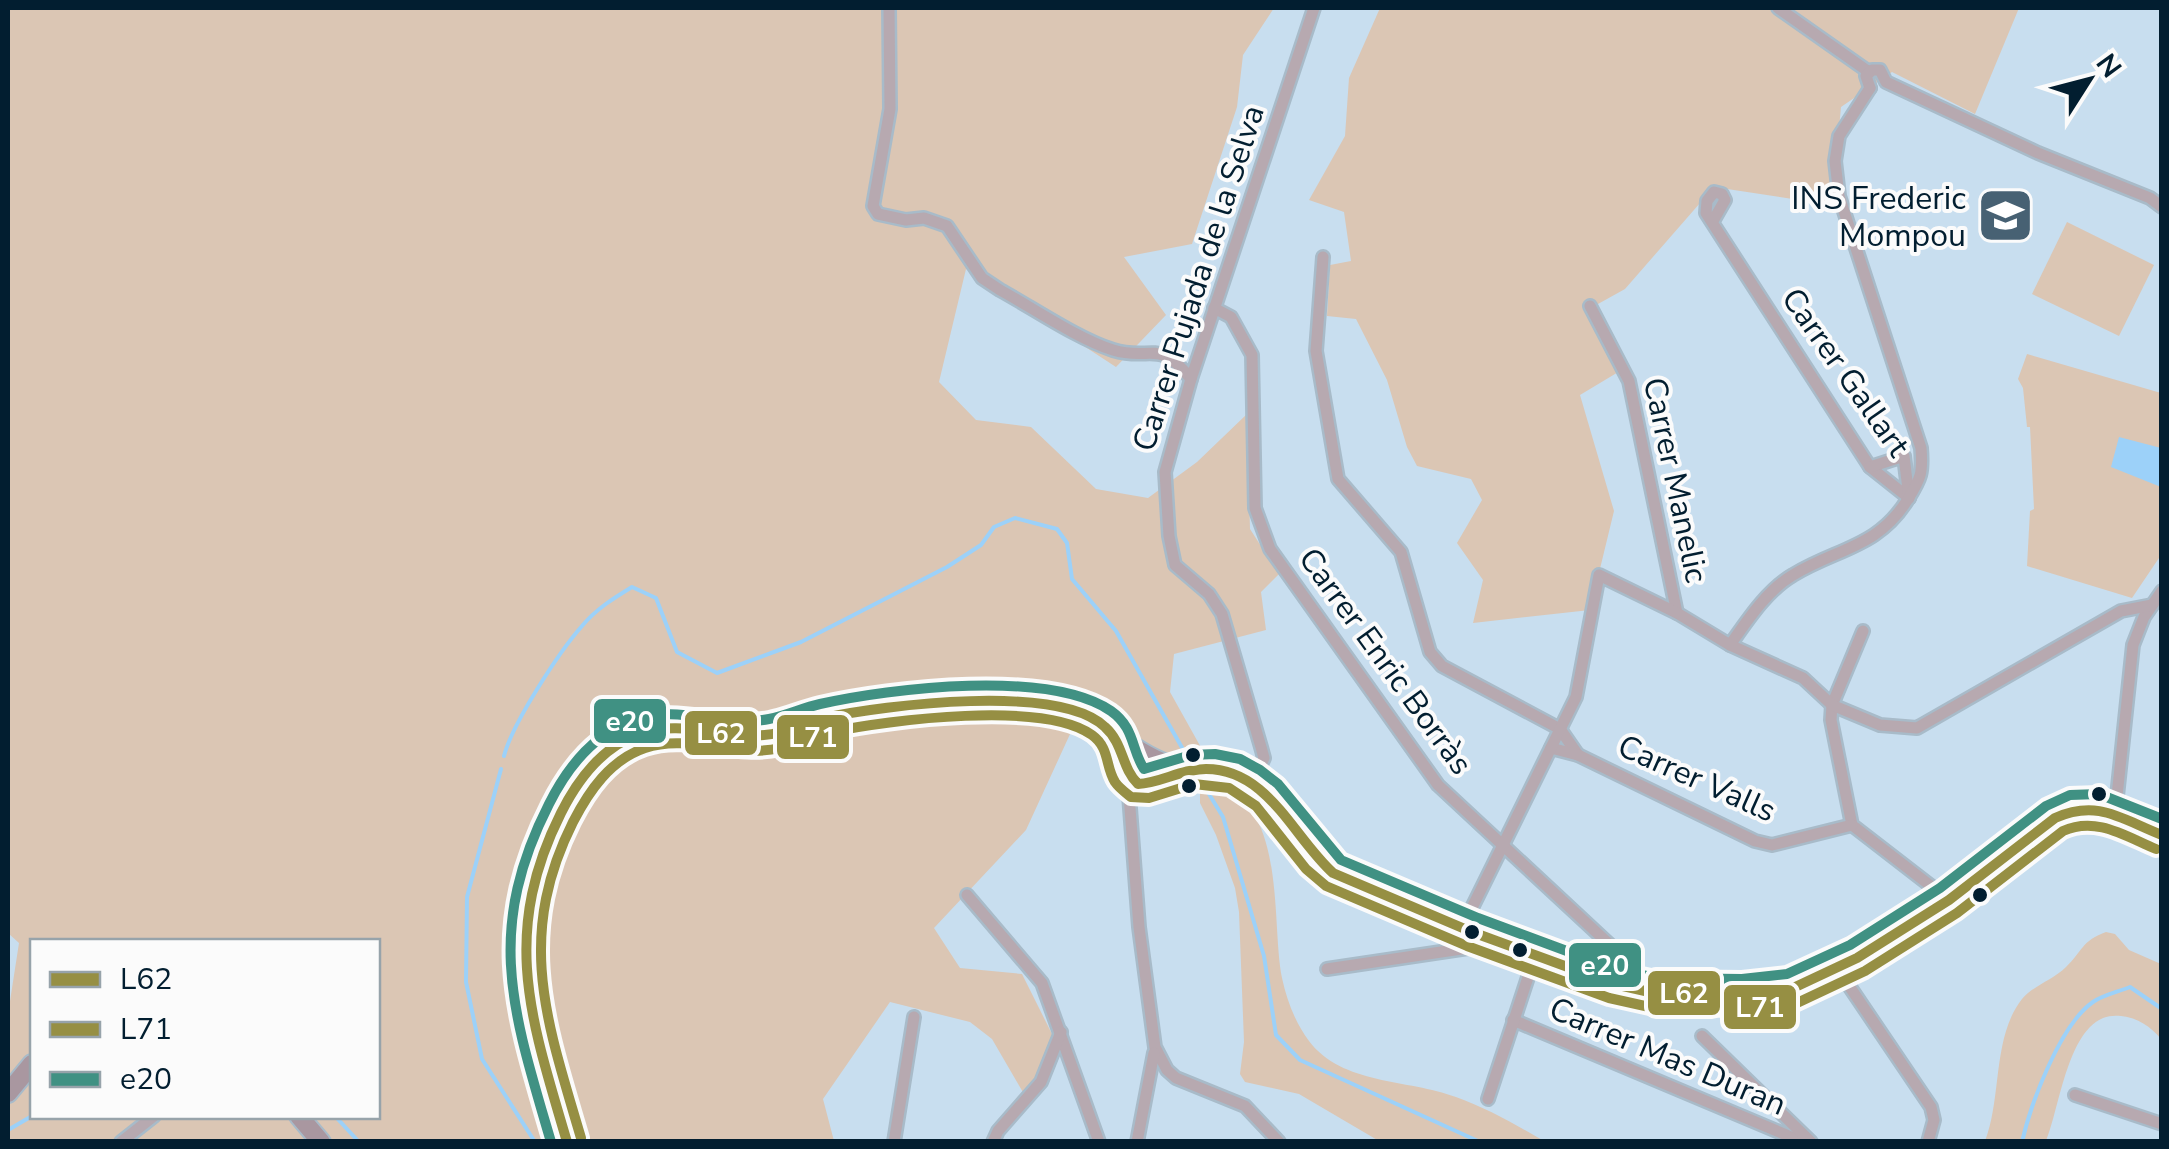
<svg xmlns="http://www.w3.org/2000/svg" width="2169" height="1149" font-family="'Nunito Sans',sans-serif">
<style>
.green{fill:#dbc6b4;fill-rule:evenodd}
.water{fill:#9cd1f9}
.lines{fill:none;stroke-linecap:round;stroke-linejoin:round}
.stream{stroke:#9cd1f9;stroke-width:4}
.minor-casing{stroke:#a8bbc9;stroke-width:16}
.primary-casing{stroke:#a8bbc9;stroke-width:22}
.minor{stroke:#b7a9b0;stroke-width:11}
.primary{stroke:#a997a0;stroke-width:18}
.bus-1-casing{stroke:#fbfbfb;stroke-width:18}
.bus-2-casing{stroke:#fbfbfb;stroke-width:18}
.bus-3-casing{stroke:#fbfbfb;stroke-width:18}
.bus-1{stroke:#968f43;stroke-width:10}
.bus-2{stroke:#968f43;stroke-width:10}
.bus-3{stroke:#409183;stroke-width:10}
.bus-dot{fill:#021e30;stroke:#fbfbfb;stroke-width:4}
.labels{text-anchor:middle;stroke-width:8;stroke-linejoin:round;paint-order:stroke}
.poi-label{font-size:32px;fill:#021e30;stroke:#fbfbfb;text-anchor:end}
.street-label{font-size:32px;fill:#021e30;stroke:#fbfbfb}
.line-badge{stroke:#fbfbfb;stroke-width:4}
.badge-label{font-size:28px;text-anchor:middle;font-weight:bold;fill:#fff}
</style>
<rect width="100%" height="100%" fill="#c8deef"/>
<!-- green -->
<g class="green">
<path d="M8 8H1274L1243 55 1237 107 1192 244 1124 257 1166 315 1116 367 966 269 939 382 976 420 1031 427 1096 489 1148 498 1197 462 1247 414 1250 529 1279 574 1261 592 1266 630 1174 654 1170 692 1208 760 1113 744 1071 732 1026 830 934 928 960 968 1022 974 1057 1044 1028 1101 992 1039 970 1022 890 1002 823 1099 834 1141H8V1014L19 943 8 933ZM32 942H378V1116H32Z"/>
<path d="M1380 8H2019L1975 114 1892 72 1841 107 1832 205 1714 187 1625 289 1589 309 1620 371 1580 395 1614 511 1590 610 1473 623 1483 580 1457 543 1482 500 1471 479 1417 466 1407 447 1387 380 1356 319 1327 316 1330 265 1351 261 1344 212 1309 200 1345 136 1349 78Z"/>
<path d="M2067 222 2154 265 2119 336 2032 294Z"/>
<path d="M2027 354 2161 393V555L2132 598 2027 566 2030 511 2034 509 2030 427H2027L2023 388 2018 379Z"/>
<path d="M1217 786C1287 805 1271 924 1282 978 1287 1001 1295 1022 1309 1041 1342 1085 1408 1079 1456 1097 1487 1108 1516 1125 1544 1141H1379L1299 1094 1245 1082 1240 1074 1244 1042 1239 912 1235 888 1216 835 1200 803V792Z"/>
<path d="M2106 932 2115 934 2129 950 2161 964V1039C2150 1026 2138 1018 2121 1016 2069 1009 2061 1106 2046 1141H1985C2002 1098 1992 1037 2022 999 2034 985 2053 980 2066 967 2083 951 2081 941 2106 932Z"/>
</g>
<!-- water -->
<path class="water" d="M2119 437 2161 448V487L2111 467Z"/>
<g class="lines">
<!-- stream -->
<g class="stream">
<path d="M504 756C512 724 559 652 582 626 596 609 614 598 632 587L656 598 677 652 717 673 801 642 947 567 981 545 994 527 1015 518 1057 529 1067 543 1072 579 1116 631 1189 760"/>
<path d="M501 769 467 897 466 982 482 1059 535 1142"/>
<path d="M1201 781 1223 817 1264 956 1276 1035 1300 1060 1480 1142"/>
<path d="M335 1116 359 1142"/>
<path d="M8 1130 32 1116"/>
<path d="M2022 1142C2031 1103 2060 1025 2093 1002 2103 995 2118 992 2130 987L2162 1009"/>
</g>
<defs>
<g id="minor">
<path d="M889 8 890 109 873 206 878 214 906 220 924 218 947 226 982 278 1000 290C1033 308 1078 339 1113 350 1152 362 1157 337 1191 379"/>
<path d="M1778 8 1869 72"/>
<path d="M1870 88 1866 76 1872 70H1880L1886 82 2038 153 2150 198 2162 207"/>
<path d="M1713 221 1725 200 1722 194 1714 192 1707 201 1706 213 1870 467 1909 498"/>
<path d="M1323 257 1316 351 1338 479 1401 552 1430 652 1442 666 1560 729 1578 755"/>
<path d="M1590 306 1629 381 1677 613"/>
<path d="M1214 308 1231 317 1252 355 1255 508 1270 549 1438 785 1623 957 1633 967 1634 988"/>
<path d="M1870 467 1904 456 1909 498"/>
<path d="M1863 631 1832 705 1831 720 1852 825 1949 900"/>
<path d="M1730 645C1747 621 1767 590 1793 575 1837 548 1878 548 1908 499 1921 478 1923 473 1921 448L1839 196 1835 161 1839 136 1870 88"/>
<path d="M1551 748 1578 755 1755 841 1772 845 1852 825"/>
<path d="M1131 780 1129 795 1139 927 1155 1047 1167 1070 1176 1078 1245 1106 1279 1142"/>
<path d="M1253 781 1264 758 1261 747 1222 614 1209 594 1175 565 1169 536 1165 472 1191 379 1314 8"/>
<path d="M2115 815 2133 645 2144 617 2162 591"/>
<path d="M967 895 1042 983 1099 1142"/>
<path d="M1462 928 1576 697 1599 575 1677 613 1730 645 1803 678 1832 705 1880 725 1917 728 2121 611 2152 605"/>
<path d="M1837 968 1931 1107 1934 1120 1928 1142"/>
<path d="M1327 969 1468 948 1487 937"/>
<path d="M1513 1020 1803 1142"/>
<path d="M1702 1036 1811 1142"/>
<path d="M2075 1095 2162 1124"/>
<path d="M1488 1099 1535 956"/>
<path d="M121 1142 154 1116"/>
<path d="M894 1142 914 1017"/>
<path d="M993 1142 998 1131 1041 1082 1061 1032"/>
<path d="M1137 1142 1154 1053"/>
</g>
<g id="primary">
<path d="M1118 737 1129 761 1127 773 1138 784H1149L1190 770"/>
<path d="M8 1093 32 1064"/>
<path d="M299 1116 321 1142"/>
<path d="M567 1142C531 1015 493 927 566 803 585 770 606 745 643 733 688 718 727 743 770 735 787 731 803 723 821 719 875 707 1013 690 1065 707 1102 719 1130 751 1167 764 1198 775 1230 764 1259 785 1291 808 1299 852 1335 873 1368 893 1407 905 1443 920 1508 946 1575 976 1644 991 1661 994 1680 993 1697 994 1729 995 1762 996 1793 988 1810 983 1826 974 1841 966 1899 937 1951 899 2002 860 2026 843 2051 813 2081 808 2106 804 2139 826 2162 835"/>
</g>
</defs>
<!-- minor casing -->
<use href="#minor" class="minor-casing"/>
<!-- primary casing -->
<use href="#primary" class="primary-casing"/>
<!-- minor -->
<use href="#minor" class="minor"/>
<!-- primary -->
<use href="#primary" class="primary"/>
<defs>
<path id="bus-1" d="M567 1142C531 1019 500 935 561 813 578 779 602 747 639 734 686 717 734 745 781 732 796 728 809 721 824 718 885 705 1059 683 1105 727 1124 744 1121 767 1138 784 1161 783 1181 769 1206 769 1268 769 1293 837 1333 873L1472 932 1614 984 1654 993 1743 994 1791 989 1857 958 1949 900 2055 818C2098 799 2121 819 2162 835"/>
<path id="bus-2" d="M581 1138C547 1022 515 938 573 822 589 791 610 760 645 748 689 733 735 759 780 748 797 743 813 736 831 732 889 720 1044 700 1092 735 1110 748 1105 766 1115 782 1119 788 1126 793 1131 797L1149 798 1194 784 1229 788 1256 806 1306 869 1326 886 1467 946 1609 998 1654 1008 1743 1009 1797 1003 1865 971 1957 913 2063 831C2096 816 2125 836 2156 849"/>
<path id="bus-3" d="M551 1142C513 1012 484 932 549 804 567 768 594 734 633 720 679 704 723 728 769 719 786 716 802 708 820 704 891 688 1049 669 1111 711 1135 728 1131 749 1144 769L1191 755 1215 754 1240 759 1260 770 1278 784 1341 860 1478 918 1618 970 1656 978 1742 979 1787 974 1850 945 1940 888 2046 806 2070 795 2099 794 2162 819"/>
</defs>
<!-- bus-1 casing -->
<use href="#bus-1" class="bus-1-casing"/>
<!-- bus-2 casing -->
<use href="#bus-2" class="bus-2-casing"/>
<!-- bus-3 casing -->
<use href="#bus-3" class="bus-3-casing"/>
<!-- bus-1 -->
<use href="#bus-1" class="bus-1"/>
<!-- bus-2 -->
<use href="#bus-2" class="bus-2"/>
<!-- bus-3 -->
<use href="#bus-3" class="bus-3"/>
</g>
<!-- icons -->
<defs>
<symbol id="school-square" viewBox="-11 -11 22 22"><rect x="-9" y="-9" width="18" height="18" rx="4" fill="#476173" stroke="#fbfbfb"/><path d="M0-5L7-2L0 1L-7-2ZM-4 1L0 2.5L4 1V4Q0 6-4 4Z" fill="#fff"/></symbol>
</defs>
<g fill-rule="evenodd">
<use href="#school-square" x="1974" y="184" width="63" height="63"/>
</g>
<!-- markers -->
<g class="bus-dot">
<circle cx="1193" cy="755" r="9"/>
<circle cx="1189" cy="786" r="9"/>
<circle cx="2099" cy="794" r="9"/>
<circle cx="1980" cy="895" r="9"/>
<circle cx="1472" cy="932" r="9"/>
<circle cx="1520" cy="950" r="9"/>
</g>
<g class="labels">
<!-- poi labels -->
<g class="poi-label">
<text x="1966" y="209">INS Frederic<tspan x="1966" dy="37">Mompou</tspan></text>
</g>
<!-- street labels -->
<g class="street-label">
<text transform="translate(1198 278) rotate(-72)" y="11">Carrer Pujada de la Selva</text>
<text transform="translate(1846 372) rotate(55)" y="11">Carrer Gallart</text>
<text transform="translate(1676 480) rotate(78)" y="11">Carrer Manelic</text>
<text transform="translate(1386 661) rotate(54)" y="11">Carrer Enric Borràs</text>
<text transform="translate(1697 778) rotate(24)" y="11">Carrer Valls</text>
<text transform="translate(1668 1056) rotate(23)" y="11">Carrer Mas Duran</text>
</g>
</g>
<g class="line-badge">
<rect x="592" y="697" width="76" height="48" rx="10" fill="#409183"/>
<rect x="683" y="709" width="76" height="48" rx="10" fill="#968f43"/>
<rect x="775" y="713" width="76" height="48" rx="10" fill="#968f43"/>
<rect x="1567" y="941" width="76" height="48" rx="10" fill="#409183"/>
<rect x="1646" y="969" width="76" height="48" rx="10" fill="#968f43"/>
<rect x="1722" y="983" width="76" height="48" rx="10" fill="#968f43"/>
</g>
<g class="badge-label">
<text x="630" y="731">e20</text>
<text x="721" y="743">L62</text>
<text x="813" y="747">L71</text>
<text x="1605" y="975">e20</text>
<text x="1684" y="1003">L62</text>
<text x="1760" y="1017">L71</text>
</g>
<!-- border -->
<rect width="2169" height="1149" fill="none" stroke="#021e30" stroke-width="20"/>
<!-- legend -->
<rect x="30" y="939" width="350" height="180" fill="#fbfbfb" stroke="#97a3aa" stroke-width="2.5"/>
<rect x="50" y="972" width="50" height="15" fill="#968f43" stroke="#97a3aa" stroke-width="2.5"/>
<text x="120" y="989" font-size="30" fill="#021e30">L62</text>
<rect x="50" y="1022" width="50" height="15" fill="#968f43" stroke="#97a3aa" stroke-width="2.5"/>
<text x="120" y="1039" font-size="30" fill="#021e30">L71</text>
<rect x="50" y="1072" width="50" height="15" fill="#409183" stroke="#97a3aa" stroke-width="2.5"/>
<text x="120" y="1089" font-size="30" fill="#021e30">e20</text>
<!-- north arrow -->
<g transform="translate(2089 80) rotate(54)" stroke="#fbfbfb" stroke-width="8" paint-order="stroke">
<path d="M0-8L18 38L0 25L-18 38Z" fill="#021e30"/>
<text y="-15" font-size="28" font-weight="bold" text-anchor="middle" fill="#021e30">N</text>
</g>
</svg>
